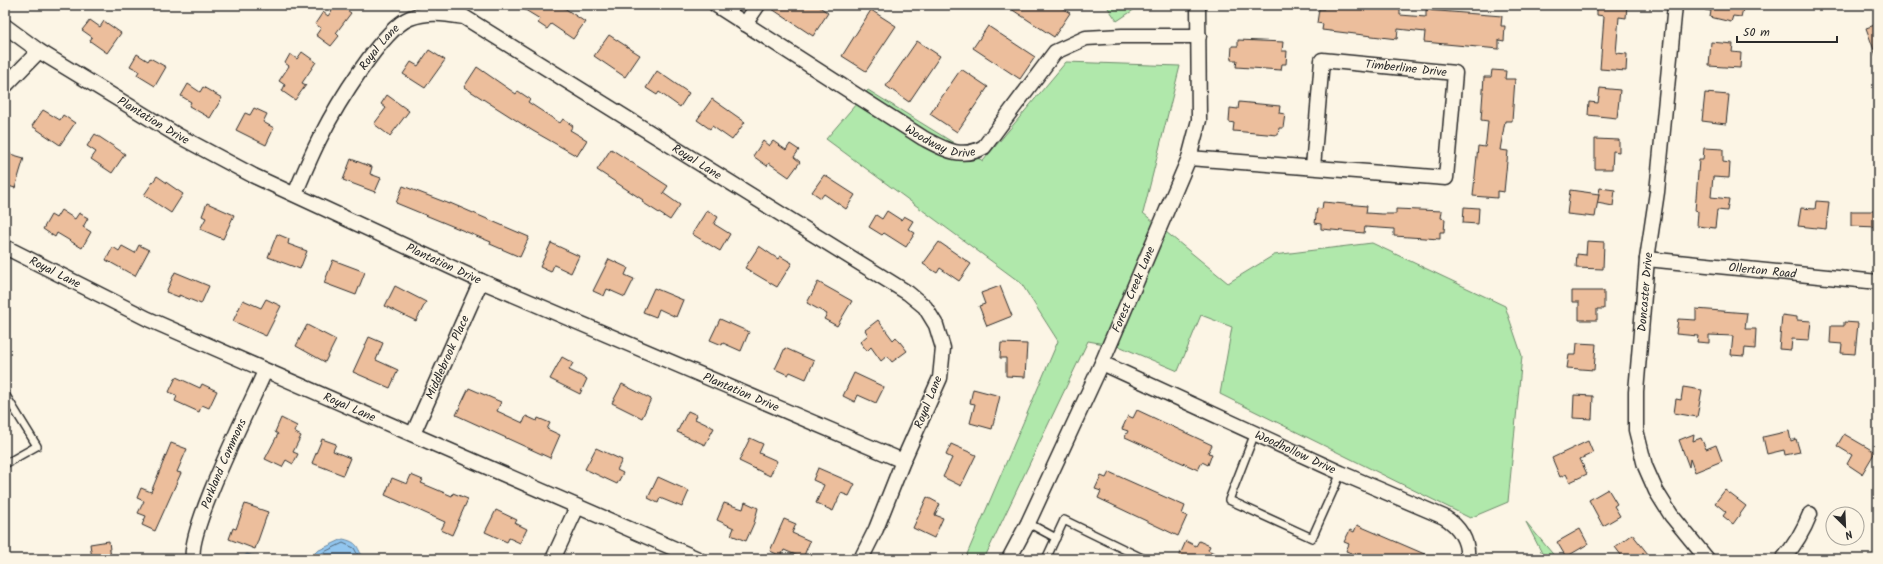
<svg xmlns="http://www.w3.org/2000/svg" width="1883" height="564" font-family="Kalam,sans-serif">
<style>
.green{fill:#b0e8ab;stroke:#6e8a6b}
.water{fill:#92c6ef;stroke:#6988a1}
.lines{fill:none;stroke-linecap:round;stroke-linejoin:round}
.shore{stroke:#546979;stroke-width:1}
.building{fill:#ecbe9c;stroke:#2b2b2b}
.service-casing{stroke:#2b2b2b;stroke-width:10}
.minor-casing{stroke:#2b2b2b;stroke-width:17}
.service{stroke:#fcf5e5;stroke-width:7}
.minor{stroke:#fcf5e5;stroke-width:14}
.labels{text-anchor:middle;stroke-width:3;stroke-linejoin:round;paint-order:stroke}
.street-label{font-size:12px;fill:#2b2b2b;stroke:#fcf5e5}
</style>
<rect width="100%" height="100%" fill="#fcf5e5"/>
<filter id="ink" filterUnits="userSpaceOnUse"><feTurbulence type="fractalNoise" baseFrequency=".025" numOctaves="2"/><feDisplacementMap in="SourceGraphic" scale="8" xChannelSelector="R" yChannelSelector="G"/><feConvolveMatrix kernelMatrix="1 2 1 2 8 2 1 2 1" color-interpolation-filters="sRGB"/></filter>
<g filter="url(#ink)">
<!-- green -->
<g class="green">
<path d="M1106 5H1141L1117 21Z"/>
<path d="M1066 62 1180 66 1143 213 1228 283 1274 255 1372 243 1505 306 1522 356 1508 502 1470 518 1220 394 1232 327 1201 315 1178 371 1121 347 1088 341 984 559H965L1058 341 1021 283 826 139 868 90 983 161Z"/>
<path d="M1526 522 1557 559H1545Z"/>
</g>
<!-- water -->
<g class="water">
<path d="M343 539C362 543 355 550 366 559H309L317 551Z"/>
<path d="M247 554 262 559H240Z"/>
</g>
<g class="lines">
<!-- shore -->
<path class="shore" d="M315 559 320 554 343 543 354 548 360 559"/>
</g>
<!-- building -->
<g class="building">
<path d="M336 5H340L351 13 336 33 339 36 331 46 316 35 321 28 315 24 323 12 328 16Z"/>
<path d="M517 5H560L585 22 573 39 551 24 547 29 538 23 540 19Z"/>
<path d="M766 5H817L828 13 813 36Z"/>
<path d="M1005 5H1057L1070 13 1054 37Z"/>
<path d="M1325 5H1366L1400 9V15L1426 17V10L1502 16 1501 26H1505L1504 41 1499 40V49L1424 42 1425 32 1398 29 1397 39 1322 30 1323 24 1317 23 1319 9H1324Z"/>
<path d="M1597 5H1627L1626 18 1619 17 1616 53 1627 54 1626 71 1600 69 1604 16 1597 15Z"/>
<path d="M1706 5H1744L1741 17 1733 16 1731 22 1710 17 1711 11 1705 10Z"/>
<path d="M871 10 896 26 866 71 842 56Z"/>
<path d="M90 20 100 27 104 21 121 33 107 53 90 41 92 37 82 30Z"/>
<path d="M1878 24V58H1877L1866 28Z"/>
<path d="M988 26 1035 57 1020 79 973 48Z"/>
<path d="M609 35 640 55 625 77 594 56Z"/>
<path d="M1238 40 1283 42 1282 51H1287L1286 64H1282L1281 70 1236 67 1237 60H1231L1232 46H1238Z"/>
<path d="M917 41 940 56 909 102 886 86Z"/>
<path d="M1711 42 1733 44 1732 52 1741 53 1740 68 1709 66Z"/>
<path d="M429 50 445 60 425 88 403 74 411 62 418 66Z"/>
<path d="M302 52 316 62 302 83 306 85 295 100 282 91 285 85 279 81 289 66 285 63 290 54 297 59Z"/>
<path d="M137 54 148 61 150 58 166 67 155 86 137 75 139 71 130 66Z"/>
<path d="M477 67 516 94 518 91 530 99 528 102 560 123 563 119 573 126 570 130 587 140 577 156 533 131 464 87Z"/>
<path d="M961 69 988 87 957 132 930 114Z"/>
<path d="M1492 70 1506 71 1505 79H1515L1512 121H1505L1500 150 1508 151 1504 192 1497 191V198L1473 196 1478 146 1485 147 1486 141 1488 121 1481 120 1484 77H1491Z"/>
<path d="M657 71 689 93 680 107 659 92 657 95 646 88Z"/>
<path d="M188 84 200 92 203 87 222 98 210 118 189 106 191 102 181 96Z"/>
<path d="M1600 88 1620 90 1617 118 1588 115 1589 102 1598 103Z"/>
<path d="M1705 93 1729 95 1726 124 1702 121Z"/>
<path d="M387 95 409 111 390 136 374 124 386 108 381 104Z"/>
<path d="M712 99 745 122 732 140 712 126 710 129 697 120Z"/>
<path d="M1239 102 1280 106 1279 113 1285 114 1283 128H1279L1278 135 1233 131 1234 123 1229 122 1230 108 1238 109Z"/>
<path d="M254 108 267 114 263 122 274 128 266 145 236 130 245 113 250 115Z"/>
<path d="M43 110 60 120 63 115 75 123 60 145 32 126Z"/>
<path d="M95 134 125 154 112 173 91 159 96 152 87 146Z"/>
<path d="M1595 139 1619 140V152L1613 151 1612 169H1595Z"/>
<path d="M763 141 769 146 773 141 786 150 790 144 799 150 794 157 800 162 789 177 769 163 767 166 753 156Z"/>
<path d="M1704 148 1723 149V162L1730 163 1729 178 1713 177 1711 197 1729 199 1727 211 1717 210 1715 228 1697 226 1698 212 1695 211 1699 160H1703Z"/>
<path d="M611 149 668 186 663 193 680 205 670 220 642 202 643 200 597 170Z"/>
<path d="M10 154 24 158 15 188 5 185V159L8 160Z"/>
<path d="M351 159 372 167 370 174 381 178 375 192 343 180Z"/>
<path d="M824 175 855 195 846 209 824 194 821 198 812 192Z"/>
<path d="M157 176 183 194 171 213 144 195Z"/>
<path d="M403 186 450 204V203L529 237 520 257 490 244 491 242 396 203Z"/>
<path d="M1600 188 1615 190 1613 206 1597 203Z"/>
<path d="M1570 190 1599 194 1595 217 1567 214Z"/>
<path d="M1816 201 1829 202 1826 229 1798 226 1801 208 1815 209Z"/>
<path d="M1323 202 1367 206 1366 213 1382 214H1396V209L1442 211 1441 218 1445 219 1444 232H1440V239L1394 236V229L1365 227 1364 233 1321 229V224L1315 223 1317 208 1322 209Z"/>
<path d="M207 203 234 215 223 239 200 229 206 218 202 216Z"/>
<path d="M1464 207 1479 208 1478 224 1463 223Z"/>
<path d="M61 210 75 219 79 213 88 218 83 227 91 232 82 248 57 233 55 237 43 229 51 215 56 218Z"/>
<path d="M707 210 718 217 714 224 730 234 720 251 692 234Z"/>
<path d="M887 211 901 220 904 216 913 221 908 229 915 233 906 247 884 233 882 235 869 227 876 215 882 219Z"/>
<path d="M1851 211H1878V227L1851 226Z"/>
<path d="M277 234 289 239 288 244 307 251 300 269 268 257Z"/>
<path d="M1587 241 1604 242 1603 269 1576 268 1577 254 1586 255Z"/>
<path d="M939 242 971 264 959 281 940 268 937 273 923 264Z"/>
<path d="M551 243 579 256 571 273 554 265 551 272 540 267Z"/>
<path d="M139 245 149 250 135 276 106 260 113 247 119 251 122 246 135 253Z"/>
<path d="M759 246 778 259 780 256 792 263 777 287 745 268Z"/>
<path d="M609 259 628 268 625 275 634 279 625 297 607 289 604 296 593 291Z"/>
<path d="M333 260 365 272 356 295 324 283Z"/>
<path d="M175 272 209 286 201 304 179 295V297L166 292Z"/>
<path d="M818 282 852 301 837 326 824 319 827 314 807 303Z"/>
<path d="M395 286 426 302 416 321 385 306Z"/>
<path d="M1000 286 1012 316 987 326 979 306 985 304 981 293Z"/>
<path d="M654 288 683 300 676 317 659 309 656 317 643 312Z"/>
<path d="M1572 291H1604V309H1597V320H1579V302H1572Z"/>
<path d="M266 299 281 306 266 336 233 321 243 300 261 308Z"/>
<path d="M1696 309 1747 313 1745 329H1756L1755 349 1745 348 1744 356 1731 355 1733 336 1709 335V343L1697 342 1698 336 1676 334 1678 319 1696 320Z"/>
<path d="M1782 315 1797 317V320L1811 321 1809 340 1792 339 1791 350 1779 349Z"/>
<path d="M720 319 749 332 741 351 723 343 722 345 710 340Z"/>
<path d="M878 320 893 340 896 337 907 351 892 362 887 356 881 361 871 347 867 351 860 342 868 335 865 330Z"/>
<path d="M1844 322 1858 323 1855 354 1841 353 1842 344 1830 343 1831 326H1844Z"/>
<path d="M307 325 336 340 325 362 296 346Z"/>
<path d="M369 337 383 343 376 360 398 370 390 388 353 372Z"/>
<path d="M1001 343 1027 344 1025 377 1006 376V358H1000Z"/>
<path d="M1577 343 1596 344 1594 370 1567 368 1569 355H1576Z"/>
<path d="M785 348 814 361 806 379 790 372 788 375 775 369Z"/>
<path d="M562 357 573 363 569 370 587 379 580 394 550 379Z"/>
<path d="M854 373 884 387 876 403 858 395 855 402 843 396Z"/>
<path d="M176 377 200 388 202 384 217 391 209 408 202 405 199 412 175 401 177 396 169 392Z"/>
<path d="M622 384 651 399 642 418 612 403Z"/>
<path d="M1683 387 1702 390 1697 417 1674 413 1676 399 1681 400Z"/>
<path d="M469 388 501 402 497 411 523 423 526 416 537 421 538 418 550 423 547 429 560 435 550 458 456 415Z"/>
<path d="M973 389 1000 396 992 429 970 423 975 404 970 403Z"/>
<path d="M1574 395 1593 396 1592 419 1573 418Z"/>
<path d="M1137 410 1212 445 1208 453 1212 454 1208 465 1202 462 1198 470 1125 437 1128 431 1122 429 1128 416 1133 418Z"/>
<path d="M688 411 697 415 695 419 714 428 705 445 677 432Z"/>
<path d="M281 418 297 426 294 432 301 436 293 452 298 454 293 464 286 460 282 467 265 459 278 434 275 432Z"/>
<path d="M1789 431 1791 441 1796 439 1800 452 1785 455 1784 450 1767 454 1763 437Z"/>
<path d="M1694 434 1693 441 1701 438 1706 449 1716 445 1722 461 1695 472 1690 459 1689 467 1679 440Z"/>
<path d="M1844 434 1875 452 1862 474 1847 464 1852 455 1837 446Z"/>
<path d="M750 438 763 444 759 453 777 461 770 476 739 461Z"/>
<path d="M322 439 336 444 333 451 350 458 343 475 312 463Z"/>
<path d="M1588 441 1593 453 1580 459 1587 474 1570 482 1566 474 1560 477 1552 458Z"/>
<path d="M171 443 187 449 177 472 181 473 155 531 142 525 146 516 138 513 144 501 137 498 141 488 151 492Z"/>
<path d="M951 444 976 455 961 486 943 477 952 458 946 455Z"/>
<path d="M596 448 622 460 617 470 623 473 617 484 585 469Z"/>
<path d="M818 468 855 484 849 496 841 493 833 511 816 503 824 485 813 480Z"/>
<path d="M1109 472 1185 506 1182 514 1187 516 1178 536 1098 498 1101 491 1095 489 1101 476 1106 478Z"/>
<path d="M411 475 423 480 421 483 452 496 453 493 468 499 452 535 441 530 445 522 385 495 392 478 407 484Z"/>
<path d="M658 477 689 491 682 507 660 498 658 503 648 498Z"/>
<path d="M1608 489 1617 504 1614 506 1620 516 1603 526 1589 500Z"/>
<path d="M1725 490 1746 506 1733 524 1723 516 1726 512 1715 503Z"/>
<path d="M927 497 940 504 935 515 943 518 934 538 913 528Z"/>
<path d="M745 502 758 508 754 523 746 541 731 535 734 528 717 520 724 503 743 509Z"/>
<path d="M245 504 268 512 255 549 229 539 233 528 236 529Z"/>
<path d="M496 510 517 520 515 523 527 529 520 543 509 538 507 542 485 532Z"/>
<path d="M784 519 796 524 792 533 810 541 803 558 784 550 781 556 770 551Z"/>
<path d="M1357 525 1392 540 1436 559H1366L1346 551 1349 544 1344 542 1350 530 1354 532Z"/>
<path d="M1580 529 1588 544 1566 557 1557 542Z"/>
<path d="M1632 534 1652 559H1624L1615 547Z"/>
<path d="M109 541 111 559H92L90 544Z"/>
<path d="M1186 541 1196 546 1199 541 1210 546 1208 550 1226 559H1178Z"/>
</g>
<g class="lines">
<defs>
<g id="service">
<path d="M5 394 37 446 5 464"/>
<path d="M1255 433 1229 500 1312 538 1341 473"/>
<path d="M1028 523 1056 538"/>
<path d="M1046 559 1064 520 1144 559"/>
</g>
<g id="minor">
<path id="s1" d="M716 5 923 138C944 149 961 160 984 147L1055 52 1086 38 1122 36H1199"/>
<path d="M1675 5 1657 192 1647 259 1636 392V430L1645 466 1656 491 1671 515 1707 559"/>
<path d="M745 24 758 5"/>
<path id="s2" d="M5 26 39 51 177 135 254 176 481 281 903 461"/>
<path d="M5 86 39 51"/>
<path d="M1189 158 1446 178 1455 73 1322 60 1313 167"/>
<path id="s3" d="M295 194C303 175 311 155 321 136 335 108 382 29 410 18 428 11 445 14 464 17L908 293 925 307 936 325 943 348 940 378 903 461 876 529 861 559"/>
<path id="s4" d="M5 247 148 319 698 559"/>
<path id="s5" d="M1647 259 1878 282"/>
<path id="s6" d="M1102 363 1341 473 1444 517C1459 526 1469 541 1467 559"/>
<path id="s7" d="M413 434 481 281"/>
<path id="s8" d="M193 559C187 530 251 404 265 371"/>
<path d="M553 559 577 507"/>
<path id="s9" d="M1009 559 1028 523 1102 363 1189 158 1199 120 1198 5"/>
<path d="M1783 559C1795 545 1803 532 1810 514"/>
</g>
</defs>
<!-- service casing -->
<use href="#service" class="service-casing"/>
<!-- minor casing -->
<use href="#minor" class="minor-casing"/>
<!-- service -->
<use href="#service" class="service"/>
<!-- minor -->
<use href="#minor" class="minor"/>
</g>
</g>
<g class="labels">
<!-- street labels -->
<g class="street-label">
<text dy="4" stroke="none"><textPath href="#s3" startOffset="170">Royal Lane</textPath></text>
<text transform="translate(1406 68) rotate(6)" y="4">Timberline Drive</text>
<text dy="4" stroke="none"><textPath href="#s2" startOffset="176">Plantation Drive</textPath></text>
<text dy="4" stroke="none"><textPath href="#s1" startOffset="264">Woodway Drive</textPath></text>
<text dy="4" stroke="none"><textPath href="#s3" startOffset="542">Royal Lane</textPath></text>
<text dy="4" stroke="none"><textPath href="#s2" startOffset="500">Plantation Drive</textPath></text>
<text dy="4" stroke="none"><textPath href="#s5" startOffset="116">Ollerton Road</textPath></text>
<text dy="4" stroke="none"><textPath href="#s4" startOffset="56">Royal Lane</textPath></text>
<text dy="4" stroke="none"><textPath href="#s9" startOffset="297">Forest Creek Lane</textPath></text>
<text transform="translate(1645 292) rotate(-85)" y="4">Doncaster Drive</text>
<text dy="4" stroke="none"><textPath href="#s7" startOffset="84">Middlebrook Place</textPath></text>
<text dy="4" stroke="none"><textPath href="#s2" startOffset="824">Plantation Drive</textPath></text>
<text transform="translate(928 402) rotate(-68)" y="4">Royal Lane</text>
<text dy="4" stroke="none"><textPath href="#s4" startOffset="380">Royal Lane</textPath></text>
<text dy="4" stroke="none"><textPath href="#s6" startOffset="213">Woodhollow Drive</textPath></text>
<text dy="4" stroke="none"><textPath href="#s8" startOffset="101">Parkland Commons</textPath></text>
</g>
</g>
<!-- margin -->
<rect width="1883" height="564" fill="none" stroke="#fcf5e5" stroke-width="20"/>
<rect x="10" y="10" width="1863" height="544" fill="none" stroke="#2b2b2b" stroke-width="1.5" filter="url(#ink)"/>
<!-- north arrow -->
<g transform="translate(1845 526) rotate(156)"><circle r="19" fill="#fcf5e5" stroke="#a8a49b"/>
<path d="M0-3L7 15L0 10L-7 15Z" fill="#2b2b2b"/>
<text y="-6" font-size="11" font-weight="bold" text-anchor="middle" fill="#2b2b2b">N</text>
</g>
<!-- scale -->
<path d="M1737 36v6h100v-6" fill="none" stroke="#2b2b2b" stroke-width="2"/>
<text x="1743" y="36" font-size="12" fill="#2b2b2b" stroke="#fcf5e5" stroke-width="3" paint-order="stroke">50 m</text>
</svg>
